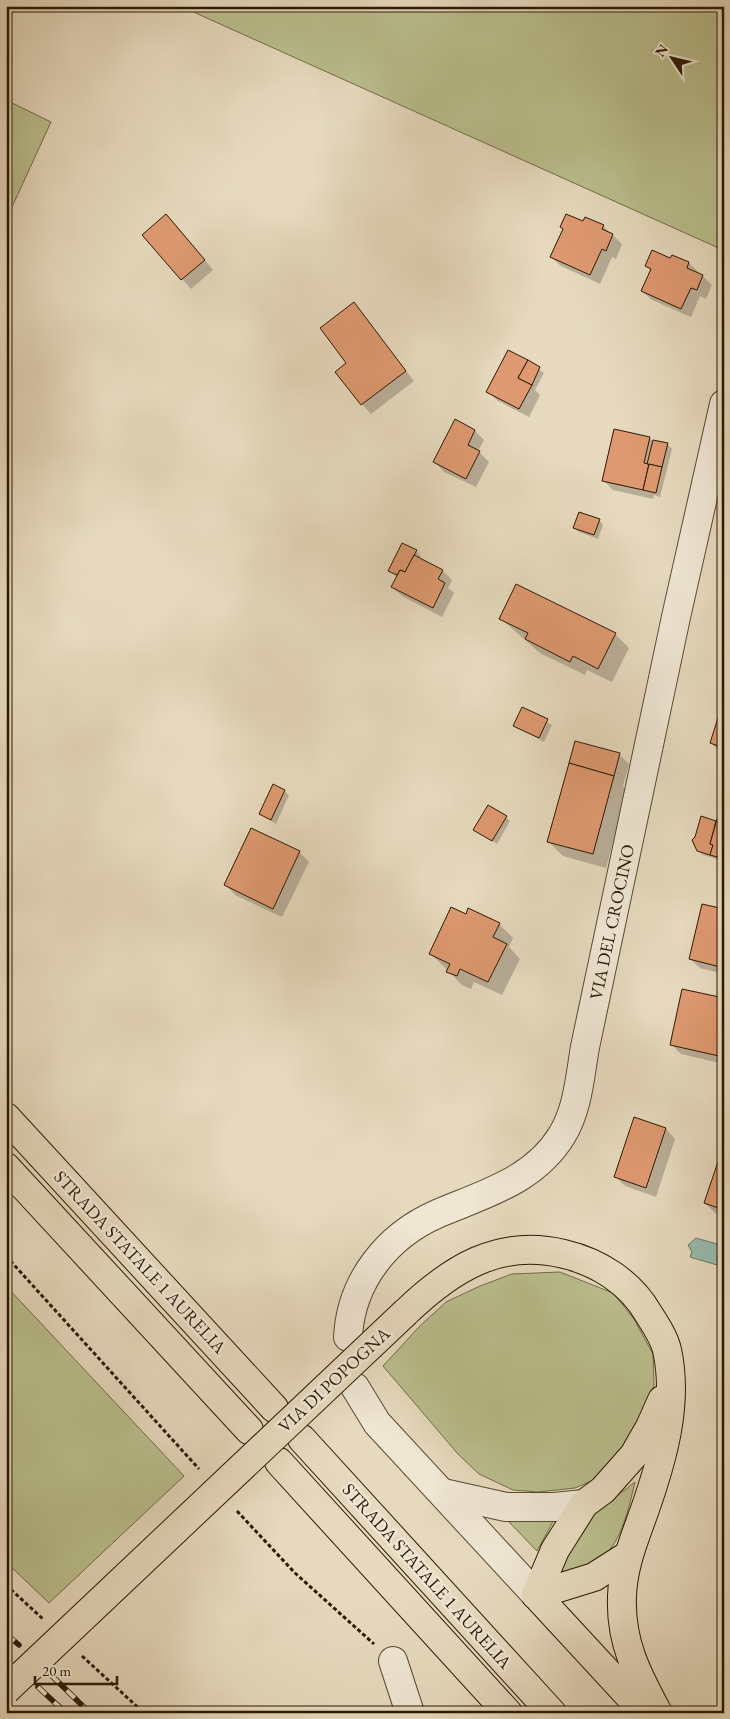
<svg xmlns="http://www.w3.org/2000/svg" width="730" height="1719" font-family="'EB Garamond',serif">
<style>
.green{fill:#babe8d;stroke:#726c48}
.water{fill:#97baac;stroke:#6b7a68}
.shadow{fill:#0003}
.building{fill:#de9970;stroke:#2a1902}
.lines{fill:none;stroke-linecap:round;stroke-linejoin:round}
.minor-casing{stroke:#594931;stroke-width:30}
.major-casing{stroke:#2a1902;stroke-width:30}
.highway-casing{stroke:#2a1902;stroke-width:30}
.path{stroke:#2a1902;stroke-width:3;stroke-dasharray:4 2.5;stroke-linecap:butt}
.minor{stroke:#efe6d4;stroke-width:28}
.major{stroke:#e6d9bd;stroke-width:28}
.highway{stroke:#e6d9bd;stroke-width:28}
.rail-casing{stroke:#2a1902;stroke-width:5.5}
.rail{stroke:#efe6d4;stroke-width:4;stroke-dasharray:11;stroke-linecap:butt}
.major-bridge-casing{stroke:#2a1902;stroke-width:30;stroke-linecap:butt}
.major-bridge{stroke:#e6d9bd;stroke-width:28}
.labels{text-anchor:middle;stroke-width:5;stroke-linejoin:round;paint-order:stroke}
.street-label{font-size:18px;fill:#2a1902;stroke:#efe6d4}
</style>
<rect width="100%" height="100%" fill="#e6d9bd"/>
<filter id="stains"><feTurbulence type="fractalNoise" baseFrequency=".004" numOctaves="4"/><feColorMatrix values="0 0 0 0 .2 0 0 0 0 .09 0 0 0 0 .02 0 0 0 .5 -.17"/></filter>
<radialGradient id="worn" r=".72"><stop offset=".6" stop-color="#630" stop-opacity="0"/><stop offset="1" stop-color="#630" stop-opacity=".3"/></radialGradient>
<!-- green -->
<g class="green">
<path d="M180 6H724L723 250Z"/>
<path d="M6 100 51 122 6 220Z"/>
<path d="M560 1272 613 1293 634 1319 653 1354 654 1386 645 1418 603 1476 575 1488 538 1492 513 1490 479 1474 458 1454 383 1366 420 1326 446 1302 480 1286 512 1274Z"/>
<path d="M6 1286 184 1476 49 1603 6 1562Z"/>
<path d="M635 1482C625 1524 615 1572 562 1572 563 1532 606 1505 635 1482Z"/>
<path d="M556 1516 537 1551 509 1522Z"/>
</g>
<!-- water -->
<path class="water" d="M696 1238 724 1246V1267L690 1257 692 1252 688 1245Z"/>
<!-- shadow -->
<g class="shadow">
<path d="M176 225 213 270 191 289 182 279Z"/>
<path d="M603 226 622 244 616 259 612 257 600 284 561 266 551 257Z"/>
<path d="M673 256 689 263 712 285 706 299 700 296 691 317 652 300 642 291 651 271 647 266 671 260Z"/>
<path d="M353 304 414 381 371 414 362 404 348 363Z"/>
<path d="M529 362 544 373 535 390 540 395 529 417 498 401 488 392Z"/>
<path d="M475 431 484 440 478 451 489 462 476 487 444 472 435 462Z"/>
<path d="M649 438 654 442 667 444 672 449 660 497 654 495 653 499 613 490 603 480Z"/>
<path d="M599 520 603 525 598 539 579 532 575 528Z"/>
<path d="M416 551 421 556 419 559 443 571 452 580 448 588 454 593 442 617 402 596 392 587 397 577 390 571Z"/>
<path d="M501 619 615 634 629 648 612 682 587 670 585 675 540 653Z"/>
<path d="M724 704V756L711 743Z"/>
<path d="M523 709 552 725 544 742 515 726Z"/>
<path d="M619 754 629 764 623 786 627 791 606 868 563 856 549 842Z"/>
<path d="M284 791 289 795 276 824 260 814Z"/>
<path d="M506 817 510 821 497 844 475 830Z"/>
<path d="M716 822 724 823V865L716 859 703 855 698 850Z"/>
<path d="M299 852 309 862 282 917 235 895 226 885Z"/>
<path d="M724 910V974L700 968 690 959Z"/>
<path d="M466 916 499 924 513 938 509 947 520 959 502 995 474 982 471 989 462 985 431 954Z"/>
<path d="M724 1000V1064L681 1054 671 1044Z"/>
<path d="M666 1129 675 1139 656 1197 625 1186 615 1176Z"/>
<path d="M724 1148V1216L715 1213 705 1203Z"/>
</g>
<!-- building -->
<g class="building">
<path d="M166 214 205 260 181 280 142 235Z"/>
<path d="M566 214 583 221 585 217 604 225 602 229 613 234 606 251 602 249 590 275 550 257 563 229 560 227Z"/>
<path d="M652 250 670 258 672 255 689 262 687 268 703 275 697 290 691 288 681 309 641 291 651 269 645 266Z"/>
<path d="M354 302 406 371 361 405 335 372 346 363 320 328Z"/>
<path d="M508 350 528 360 518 378 532 385 519 409 486 392Z"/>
<path d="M528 360 540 367 532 385 518 378Z"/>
<path d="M455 419 475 430 468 445 480 451 466 479 433 462Z"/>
<path d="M614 429 650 437 644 463 649 464 643 490 602 481Z"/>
<path d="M653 440 668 443 662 467 647 464Z"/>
<path d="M649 464 662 467 656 493 643 490Z"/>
<path d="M579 512 600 519 594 535 573 528Z"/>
<path d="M402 543 417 550 405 572 400 570 397 575 388 571Z"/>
<path d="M414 555 443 570 438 579 445 583 433 608 391 587 400 570 405 572Z"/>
<path d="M516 584 616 633 598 669 573 656 570 662 525 639 528 633 499 619Z"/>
<path d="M723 702H724V748L710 743Z"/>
<path d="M522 707 548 719 539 738 513 726Z"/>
<path d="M575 741 620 753 614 776 569 763Z"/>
<path d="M569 763 614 776 593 854 547 842Z"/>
<path d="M273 784 285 790 271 820 259 814Z"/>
<path d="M488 805 507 816 492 841 473 830Z"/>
<path d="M701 816 716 821 710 844 713 845 710 855 697 851 692 840 695 837Z"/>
<path d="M717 819 724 821V859L710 855 713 845 710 844Z"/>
<path d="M251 828 300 851 273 909 224 885Z"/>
<path d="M702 904 724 909V968L689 959Z"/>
<path d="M451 907 466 914 468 908 500 923 493 937 507 944 488 982 460 969 457 976 446 972 450 964 429 954Z"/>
<path d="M682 989 724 998V1034L719 1056 670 1045Z"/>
<path d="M634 1117 666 1128 646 1188 614 1177Z"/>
<path d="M724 1144V1210L704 1203Z"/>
</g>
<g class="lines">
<defs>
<g id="minor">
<path d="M348 1337C351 1281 387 1236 437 1214 484 1194 534 1181 562 1135 578 1109 580 1076 585 1047L676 617 724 404"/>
<path d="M355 1387 377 1423 536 1595"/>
<path d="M443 1493 506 1507H554L584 1504"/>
<path d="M393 1661 410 1713"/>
</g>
<g id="major">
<path d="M406 1312C451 1269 499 1238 564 1254 598 1262 630 1282 648 1313 655 1324 664 1337 667 1350 679 1404 662 1461 644 1512 634 1540 623 1566 622 1596 620 1642 637 1674 658 1713"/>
<path d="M536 1595 555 1550 584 1504 603 1490 634 1455 650 1427 662 1400"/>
<path d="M536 1595 645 1713"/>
<path d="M536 1595 594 1577 627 1556"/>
</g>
<g id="highway">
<path d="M6 1117 274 1408"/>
<path d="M6 1167 249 1430"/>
<path d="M302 1439 552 1713"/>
<path d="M279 1462 508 1713"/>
</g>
</defs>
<!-- minor casing -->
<use href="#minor" class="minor-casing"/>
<!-- major casing -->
<use href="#major" class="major-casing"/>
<!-- highway casing -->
<use href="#highway" class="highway-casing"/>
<!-- path -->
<g class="path">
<path d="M6 1256 199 1469"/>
<path d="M237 1511 295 1573 374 1644"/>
<path d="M6 1585 43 1619"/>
<path d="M82 1656 144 1713"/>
</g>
<!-- minor -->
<use href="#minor" class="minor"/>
<!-- major -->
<use href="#major" class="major"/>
<!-- highway -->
<use href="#highway" class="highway"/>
<defs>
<g id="rail">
<path d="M6 1634 19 1645"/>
<path d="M6 1657 7 1658"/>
<path d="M51 1675 90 1713"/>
<path d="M38 1687 66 1713"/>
</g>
</defs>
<!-- rail casing -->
<use href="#rail" class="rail-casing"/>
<!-- rail -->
<use href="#rail" class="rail"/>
<defs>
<path id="major-bridge" d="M6 1690 406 1312"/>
</defs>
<!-- major-bridge casing -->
<use href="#major-bridge" class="major-bridge-casing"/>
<!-- major-bridge -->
<use href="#major-bridge" class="major-bridge"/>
</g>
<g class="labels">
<!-- street labels -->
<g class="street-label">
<text transform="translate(612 922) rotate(-78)" y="6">VIA DEL CROCINO</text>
<text transform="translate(140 1262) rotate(47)" y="6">STRADA STATALE 1 AURELIA</text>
<text transform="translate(334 1380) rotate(-43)" y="6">VIA DI POPOGNA</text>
<text transform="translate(427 1576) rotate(48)" y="6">STRADA STATALE 1 AURELIA</text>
</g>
</g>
<!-- margin -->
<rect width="730" height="1719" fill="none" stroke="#e6d9bd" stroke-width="25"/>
<rect x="8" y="8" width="715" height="1704" fill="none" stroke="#2a1902" stroke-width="2.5"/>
<rect x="12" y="12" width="705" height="1694" fill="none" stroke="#2a1902"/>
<!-- north arrow -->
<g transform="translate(672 58) rotate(305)" stroke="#efe6d4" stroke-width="4" paint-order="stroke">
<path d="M0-4L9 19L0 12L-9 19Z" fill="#2a1902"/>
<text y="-8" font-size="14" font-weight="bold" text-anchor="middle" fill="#2a1902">N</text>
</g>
<!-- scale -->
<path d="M35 1676v8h82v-8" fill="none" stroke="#2a1902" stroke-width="2.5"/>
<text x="42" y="1676" font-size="15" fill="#2a1902" stroke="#efe6d4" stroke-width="4" paint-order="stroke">20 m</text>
<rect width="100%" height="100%" filter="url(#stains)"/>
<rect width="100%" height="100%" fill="url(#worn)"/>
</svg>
